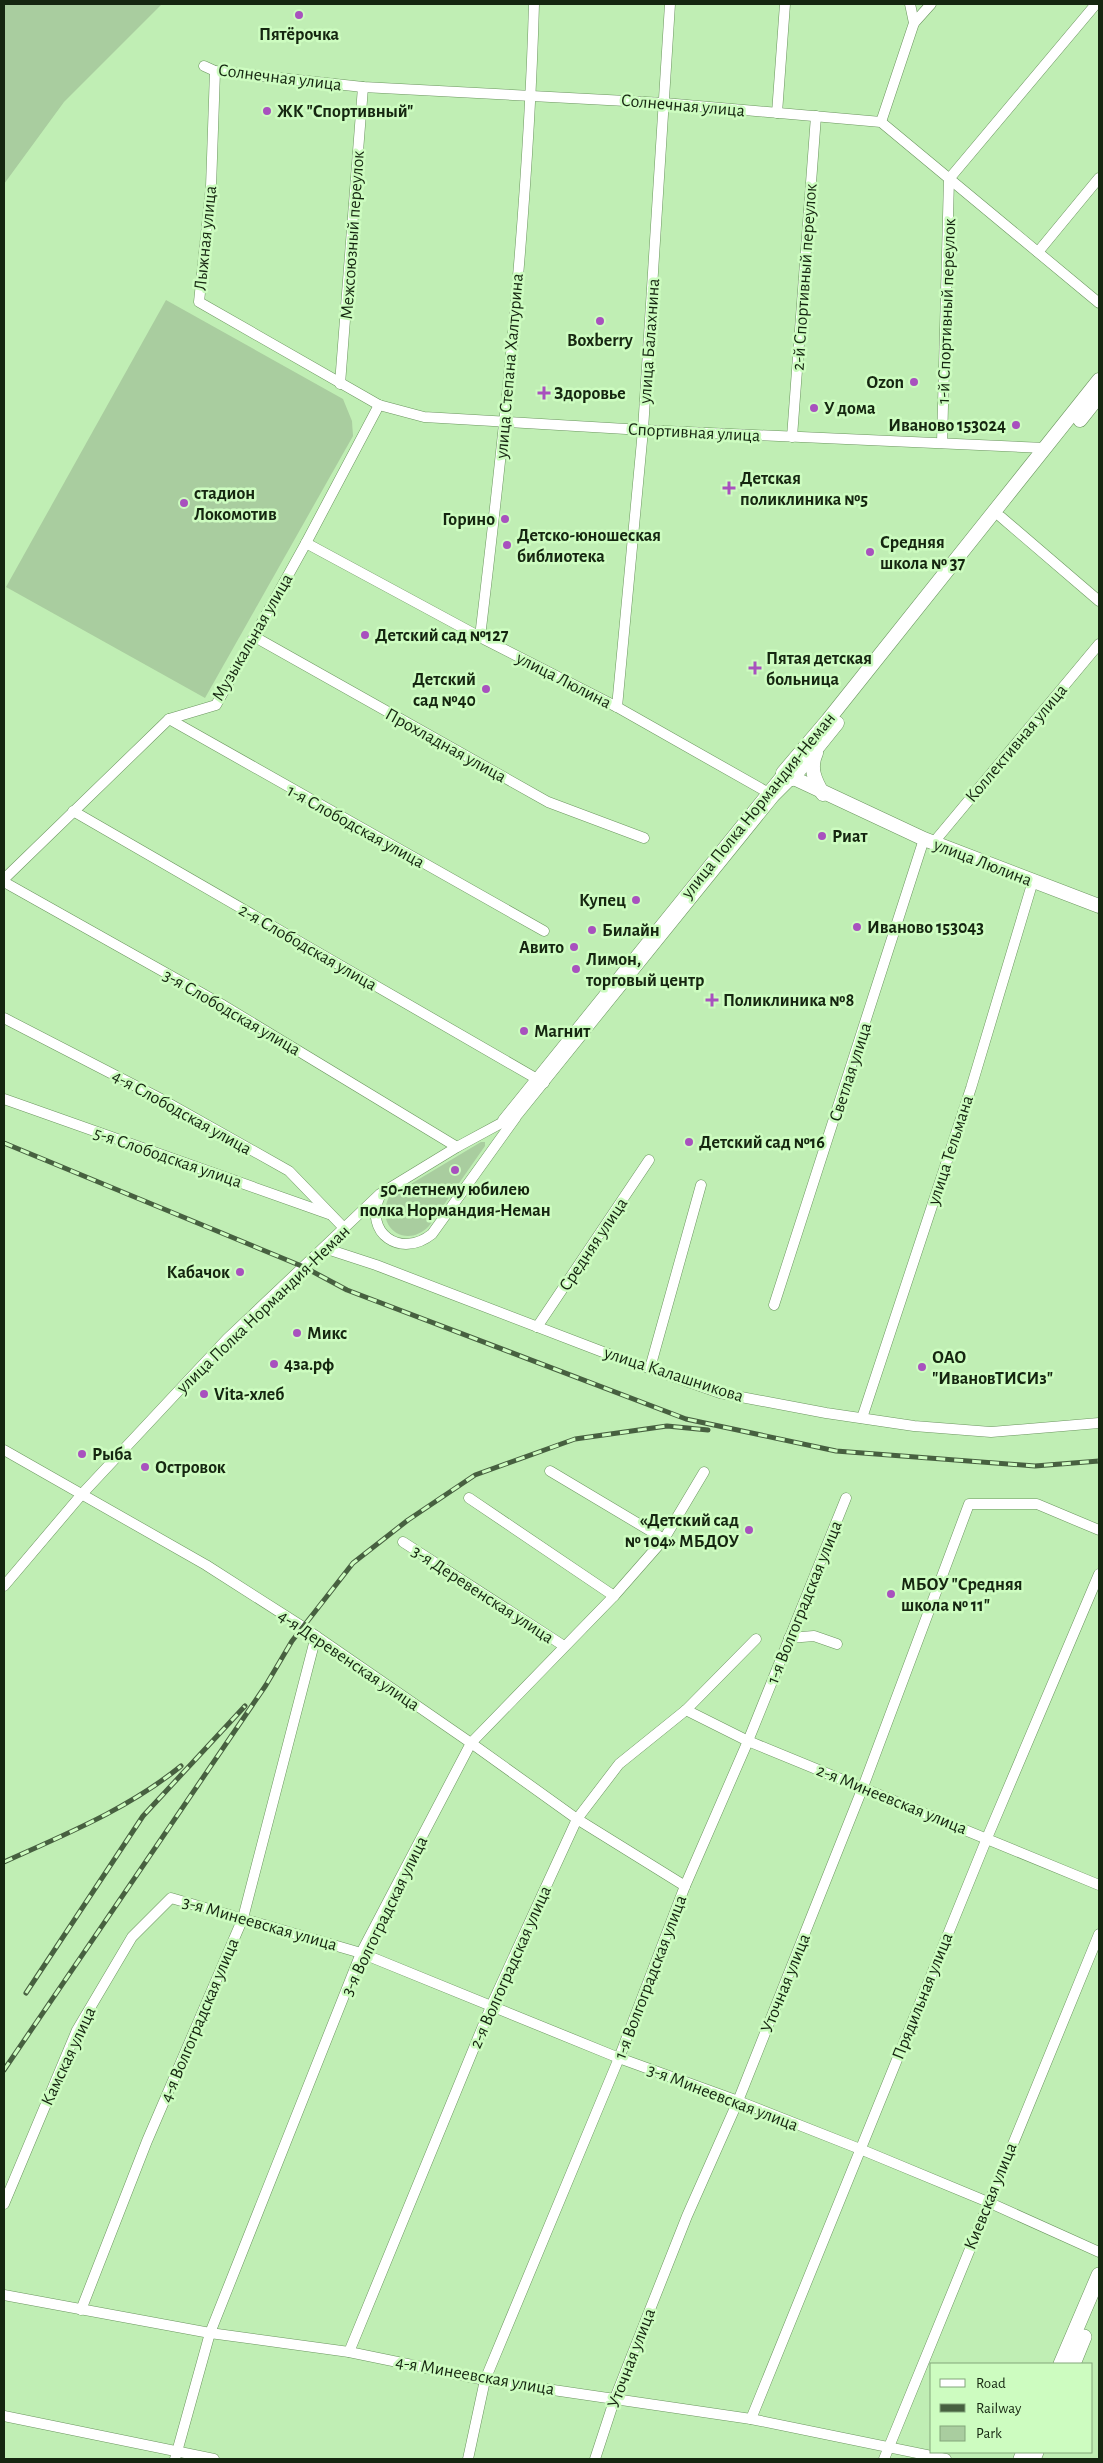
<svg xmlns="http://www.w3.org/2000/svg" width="1103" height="2463" font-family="'Alegreya Sans',sans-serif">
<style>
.green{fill:#a9cd9f}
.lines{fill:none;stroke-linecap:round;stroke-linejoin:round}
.minor-casing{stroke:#6b965f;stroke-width:11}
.major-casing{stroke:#6b965f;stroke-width:15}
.highway-casing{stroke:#6b965f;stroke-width:16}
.minor{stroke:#fff;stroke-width:10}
.major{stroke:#fff;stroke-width:14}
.highway{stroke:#fff;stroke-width:15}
.rail-casing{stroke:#476040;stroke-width:5}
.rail{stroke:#cdfcc0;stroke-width:3;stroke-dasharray:9;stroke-linecap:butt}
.poi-dot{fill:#a851be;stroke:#cdfcc0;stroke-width:2}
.labels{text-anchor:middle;stroke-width:5;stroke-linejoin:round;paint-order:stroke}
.poi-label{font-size:18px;font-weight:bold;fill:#152610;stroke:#cdfcc0;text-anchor:start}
.street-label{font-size:18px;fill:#152610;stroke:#cdfcc0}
</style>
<rect width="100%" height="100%" fill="#c0eeb4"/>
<!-- green -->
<g class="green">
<path d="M4 4H162L64 102 4 184Z"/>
<path d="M166 300 343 399 352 421 353 436 205 698 6 587Z"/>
<path d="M481 1142H485V1146L429 1226C406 1250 374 1227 389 1197Z"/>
</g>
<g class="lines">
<defs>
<g id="minor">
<path d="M910 4 914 23"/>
<path d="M204 66 215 71 363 87 664 103 881 122 1099 303"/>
<path d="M215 71 211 187 199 302 379 405 424 417 643 430 1045 448"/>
<path d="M777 113 785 4"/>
<path d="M881 122 914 23 931 4"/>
<path d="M1038 252 1099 178"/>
<path d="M340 384 363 87"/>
<path d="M792 437 816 116"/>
<path d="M942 443 949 179 1096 4"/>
<path d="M1001 517 1099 601"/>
<path d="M306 543 480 637 617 707 767 792"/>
<path d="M255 637 548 802 644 838"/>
<path d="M480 637C505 427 528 215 534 4"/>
<path d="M617 707 643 430 670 4"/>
<path d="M169 719 544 931"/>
<path d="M73 811 544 1083"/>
<path d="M934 842 1099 644"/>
<path d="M4 879 169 719 216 705 306 543 379 405"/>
<path d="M4 882 221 1004 457 1147"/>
<path d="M4 1018 161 1099 289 1171 344 1228"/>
<path d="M4 1099 329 1214"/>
<path d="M503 1120 783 773"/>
<path d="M380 1196C363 1233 401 1259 432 1234L516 1117"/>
<path d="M324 1248 376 1265 603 1352 720 1393 826 1413 914 1426 991 1432 1099 1423"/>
<path d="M774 1305 924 839"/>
<path d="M537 1327 649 1160"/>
<path d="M650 1368 701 1185"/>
<path d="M862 1418 971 1088 1033 881"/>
<path d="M4 1450 206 1565 303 1627 471 1743 577 1819 685 1886"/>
<path d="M550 1471 664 1539"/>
<path d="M469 1498 614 1596"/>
<path d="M403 1542 564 1646"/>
<path d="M4 1586 82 1494 227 1339 380 1194 457 1147 518 1114 774 797 792 779"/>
<path d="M789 1638 814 1636 837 1644"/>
<path d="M686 1710 748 1741 1099 1885"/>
<path d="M4 2204 77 2030 132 1937 171 1898 361 1953 619 2058 738 2101 860 2149 988 2202 1099 2252"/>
<path d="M4 2295 210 2333 349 2352 485 2380 751 2419 946 2459"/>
<path d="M81 2310 147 2141 243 1918 316 1636"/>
<path d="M349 2352 492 2004 577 1819 619 1764 686 1710 756 1639"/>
<path d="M4 2416 214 2459"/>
<path d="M751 2419 987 1838 1099 1574"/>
<path d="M175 2459 210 2333 361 1953 471 1743 614 1596 664 1539 704 1472"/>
<path d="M468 2459 485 2380 619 2058 685 1886 748 1741 846 1498"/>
<path d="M595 2459 615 2398 687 2216 738 2101 863 1787 969 1504H1037L1099 1530"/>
<path d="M884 2459 1099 1934"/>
</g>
<g id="major">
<path d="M1099 380 828 720 783 773 924 839 1099 906"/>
<path d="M1080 420 1099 396"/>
<path d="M816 753C809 768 815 781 823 794"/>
<path d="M792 779 837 723"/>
</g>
<g id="highway">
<path d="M1061 2364 1099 2275"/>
<path d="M1073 2364 1084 2337"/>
<path d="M1021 2459 1024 2452"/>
<path d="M1033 2459 1036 2452"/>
</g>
</defs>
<!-- minor casing -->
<use href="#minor" class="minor-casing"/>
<!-- major casing -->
<use href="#major" class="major-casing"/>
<!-- highway casing -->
<use href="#highway" class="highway-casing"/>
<!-- minor -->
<use href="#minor" class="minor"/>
<!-- major -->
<use href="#major" class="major"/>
<!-- highway -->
<use href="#highway" class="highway"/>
<defs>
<g id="rail">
<path d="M4 1143 304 1267 347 1290 686 1419 836 1451 1035 1466 1099 1461"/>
<path d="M4 1862C66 1834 128 1809 181 1766"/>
<path d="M26 1993 143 1816 245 1706"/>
<path d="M4 2070 266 1685 292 1641 353 1563 408 1520 475 1475 575 1439 667 1426 708 1430"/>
</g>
</defs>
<!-- rail casing -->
<use href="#rail" class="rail-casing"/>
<!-- rail -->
<use href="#rail" class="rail"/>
</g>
<!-- markers -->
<g class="poi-dot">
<circle cx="299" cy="15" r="5"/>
<circle cx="267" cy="111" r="5"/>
<circle cx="600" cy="321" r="5"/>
<circle cx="914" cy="382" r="5"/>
<path d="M541.5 385.5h5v5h5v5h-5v5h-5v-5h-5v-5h5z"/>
<circle cx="814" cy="408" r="5"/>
<circle cx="1016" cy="425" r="5"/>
<path d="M726.5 480.5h5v5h5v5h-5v5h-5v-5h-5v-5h5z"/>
<circle cx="184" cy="503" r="5"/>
<circle cx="505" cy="519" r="5"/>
<circle cx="507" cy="545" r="5"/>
<circle cx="870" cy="552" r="5"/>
<circle cx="365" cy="635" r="5"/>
<path d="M752.5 660.5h5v5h5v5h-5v5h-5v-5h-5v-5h5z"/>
<circle cx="486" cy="689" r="5"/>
<circle cx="822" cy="836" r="5"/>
<circle cx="636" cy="900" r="5"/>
<circle cx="857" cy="927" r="5"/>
<circle cx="592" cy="930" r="5"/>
<circle cx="574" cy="947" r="5"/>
<circle cx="576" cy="969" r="5"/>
<path d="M709.5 992.5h5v5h5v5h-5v5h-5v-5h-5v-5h5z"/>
<circle cx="524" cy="1031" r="5"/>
<circle cx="689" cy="1142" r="5"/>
<circle cx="455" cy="1170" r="5"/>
<circle cx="240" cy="1272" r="5"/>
<circle cx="297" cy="1333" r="5"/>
<circle cx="274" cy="1364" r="5"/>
<circle cx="922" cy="1367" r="5"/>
<circle cx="204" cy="1394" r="5"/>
<circle cx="82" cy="1454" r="5"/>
<circle cx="145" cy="1467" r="5"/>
<circle cx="749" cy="1530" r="5"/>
<circle cx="891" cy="1594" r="5"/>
</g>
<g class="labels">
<!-- poi labels -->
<g class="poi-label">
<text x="299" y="40" text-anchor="middle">Пятёрочка</text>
<text x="277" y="117">ЖК "Спортивный"</text>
<text x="600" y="346" text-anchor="middle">Boxberry</text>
<text x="904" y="388" text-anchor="end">Ozon</text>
<text x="554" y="399">Здоровье</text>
<text x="824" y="414">У дома</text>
<text x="1006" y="431" text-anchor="end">Иваново 153024</text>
<text x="740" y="484">Детская<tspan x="740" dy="21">поликлиника №5</tspan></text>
<text x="194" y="499">стадион<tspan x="194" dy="21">Локомотив</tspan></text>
<text x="495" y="525" text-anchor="end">Горино</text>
<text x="517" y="541">Детско-юношеская<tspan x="517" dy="21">библиотека</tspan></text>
<text x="880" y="548">Средняя<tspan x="880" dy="21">школа № 37</tspan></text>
<text x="375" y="641">Детский сад №127</text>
<text x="766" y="664">Пятая детская<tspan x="766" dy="21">больница</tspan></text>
<text x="476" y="685" text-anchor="end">Детский<tspan x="476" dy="21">сад №40</tspan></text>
<text x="832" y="842">Риат</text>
<text x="626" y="906" text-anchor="end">Купец</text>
<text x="867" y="933">Иваново 153043</text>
<text x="602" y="936">Билайн</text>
<text x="564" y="953" text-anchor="end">Авито</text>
<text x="586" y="965">Лимон,<tspan x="586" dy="21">торговый центр</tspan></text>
<text x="723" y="1006">Поликлиника №8</text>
<text x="534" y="1037">Магнит</text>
<text x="699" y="1148">Детский сад №16</text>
<text x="455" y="1195" text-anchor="middle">50-летнему юбилею<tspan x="455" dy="21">полка Нормандия-Неман</tspan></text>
<text x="230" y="1278" text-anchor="end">Кабачок</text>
<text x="307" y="1339">Микс</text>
<text x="932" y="1363">ОАО<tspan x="932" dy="21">"ИвановТИСИз"</tspan></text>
<text x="284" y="1370">4за.рф</text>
<text x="214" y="1400">Vita-хлеб</text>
<text x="92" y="1460">Рыба</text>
<text x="155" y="1473">Островок</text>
<text x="739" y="1526" text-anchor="end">«Детский сад<tspan x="739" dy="21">№ 104» МБДОУ</tspan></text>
<text x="901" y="1590">МБОУ "Средняя<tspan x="901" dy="21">школа № 11"</tspan></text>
</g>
<!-- street labels -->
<g class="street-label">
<text transform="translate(280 77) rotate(7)" y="6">Солнечная улица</text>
<text transform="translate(683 105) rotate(5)" y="6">Солнечная улица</text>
<text transform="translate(352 235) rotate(-86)" y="6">Межсоюзный переулок</text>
<text transform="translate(205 238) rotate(-84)" y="6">Лыжная улица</text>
<text transform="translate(804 277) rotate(-86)" y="6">2-й Спортивный переулок</text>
<text transform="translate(946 311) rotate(-88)" y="6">1-й Спортивный переулок</text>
<text transform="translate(649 341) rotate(-86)" y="6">улица Балахнина</text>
<text transform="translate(509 366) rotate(-85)" y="6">улица Степана Халтурина</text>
<text transform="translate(694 432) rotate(3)" y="6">Спортивная улица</text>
<text transform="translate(252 637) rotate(-60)" y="6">Музыкальная улица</text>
<text transform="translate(564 680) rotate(27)" y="6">улица Люлина</text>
<text transform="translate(1016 743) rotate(-50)" y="6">Коллективная улица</text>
<text transform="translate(446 745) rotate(29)" y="6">Прохладная улица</text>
<text transform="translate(758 805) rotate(-51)" y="6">улица Полка Нормандия-Неман</text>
<text transform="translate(356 826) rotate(29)" y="6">1-я Слободская улица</text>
<text transform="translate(983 862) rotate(21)" y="6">улица Люлина</text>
<text transform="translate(308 947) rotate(30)" y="6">2-я Слободская улица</text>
<text transform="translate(232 1012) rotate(30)" y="6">3-я Слободская улица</text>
<text transform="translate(850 1072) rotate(-72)" y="6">Светлая улица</text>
<text transform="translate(182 1112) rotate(29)" y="6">4-я Слободская улица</text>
<text transform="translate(950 1150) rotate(-72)" y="6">улица Тельмана</text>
<text transform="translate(168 1157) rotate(19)" y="6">5-я Слободская улица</text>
<text transform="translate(593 1244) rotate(-56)" y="6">Средняя улица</text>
<text transform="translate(263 1309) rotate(-44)" y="6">улица Полка Нормандия-Неман</text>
<text transform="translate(674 1374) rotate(18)" y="6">улица Калашникова</text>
<text transform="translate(483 1594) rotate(33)" y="6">3-я Деревенская улица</text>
<text transform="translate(804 1602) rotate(-68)" y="6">1-я Волгоградская улица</text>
<text transform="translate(349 1660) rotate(34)" y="6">4-я Деревенская улица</text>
<text transform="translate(892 1799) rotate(22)" y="6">2-я Минеевская улица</text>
<text transform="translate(384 1916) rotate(-64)" y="6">3-я Волгоградская улица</text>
<text transform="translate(260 1923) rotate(16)" y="6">3-я Минеевская улица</text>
<text transform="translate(510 1967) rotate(-66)" y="6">2-я Волгоградская улица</text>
<text transform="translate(650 1977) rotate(-69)" y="6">1-я Волгоградская улица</text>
<text transform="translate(785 1983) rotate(-68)" y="6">Уточная улица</text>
<text transform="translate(922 1996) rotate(-68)" y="6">Прядильная улица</text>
<text transform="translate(199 2020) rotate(-67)" y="6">4-я Волгоградская улица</text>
<text transform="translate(68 2056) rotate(-65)" y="6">Камская улица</text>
<text transform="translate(723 2097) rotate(21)" y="6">3-я Минеевская улица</text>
<text transform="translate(990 2196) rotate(-68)" y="6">Киевская улица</text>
<text transform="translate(631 2358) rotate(-69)" y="6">Уточная улица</text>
<text transform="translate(475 2375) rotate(10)" y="6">4-я Минеевская улица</text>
</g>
</g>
<!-- border -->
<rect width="1103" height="2463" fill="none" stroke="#152610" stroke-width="10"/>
<!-- legend -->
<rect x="930" y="2363" width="162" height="90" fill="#cdfcc0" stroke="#83a67a"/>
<rect x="940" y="2379" width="25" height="8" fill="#ffffff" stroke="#83a67a"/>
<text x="976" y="2388" font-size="15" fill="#152610">Road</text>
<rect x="940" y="2404" width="25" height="8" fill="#476040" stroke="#83a67a"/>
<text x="976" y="2413" font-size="15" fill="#152610">Railway</text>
<rect x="940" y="2426" width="25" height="15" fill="#a9cd9f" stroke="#83a67a"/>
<text x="976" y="2438" font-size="15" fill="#152610">Park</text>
</svg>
